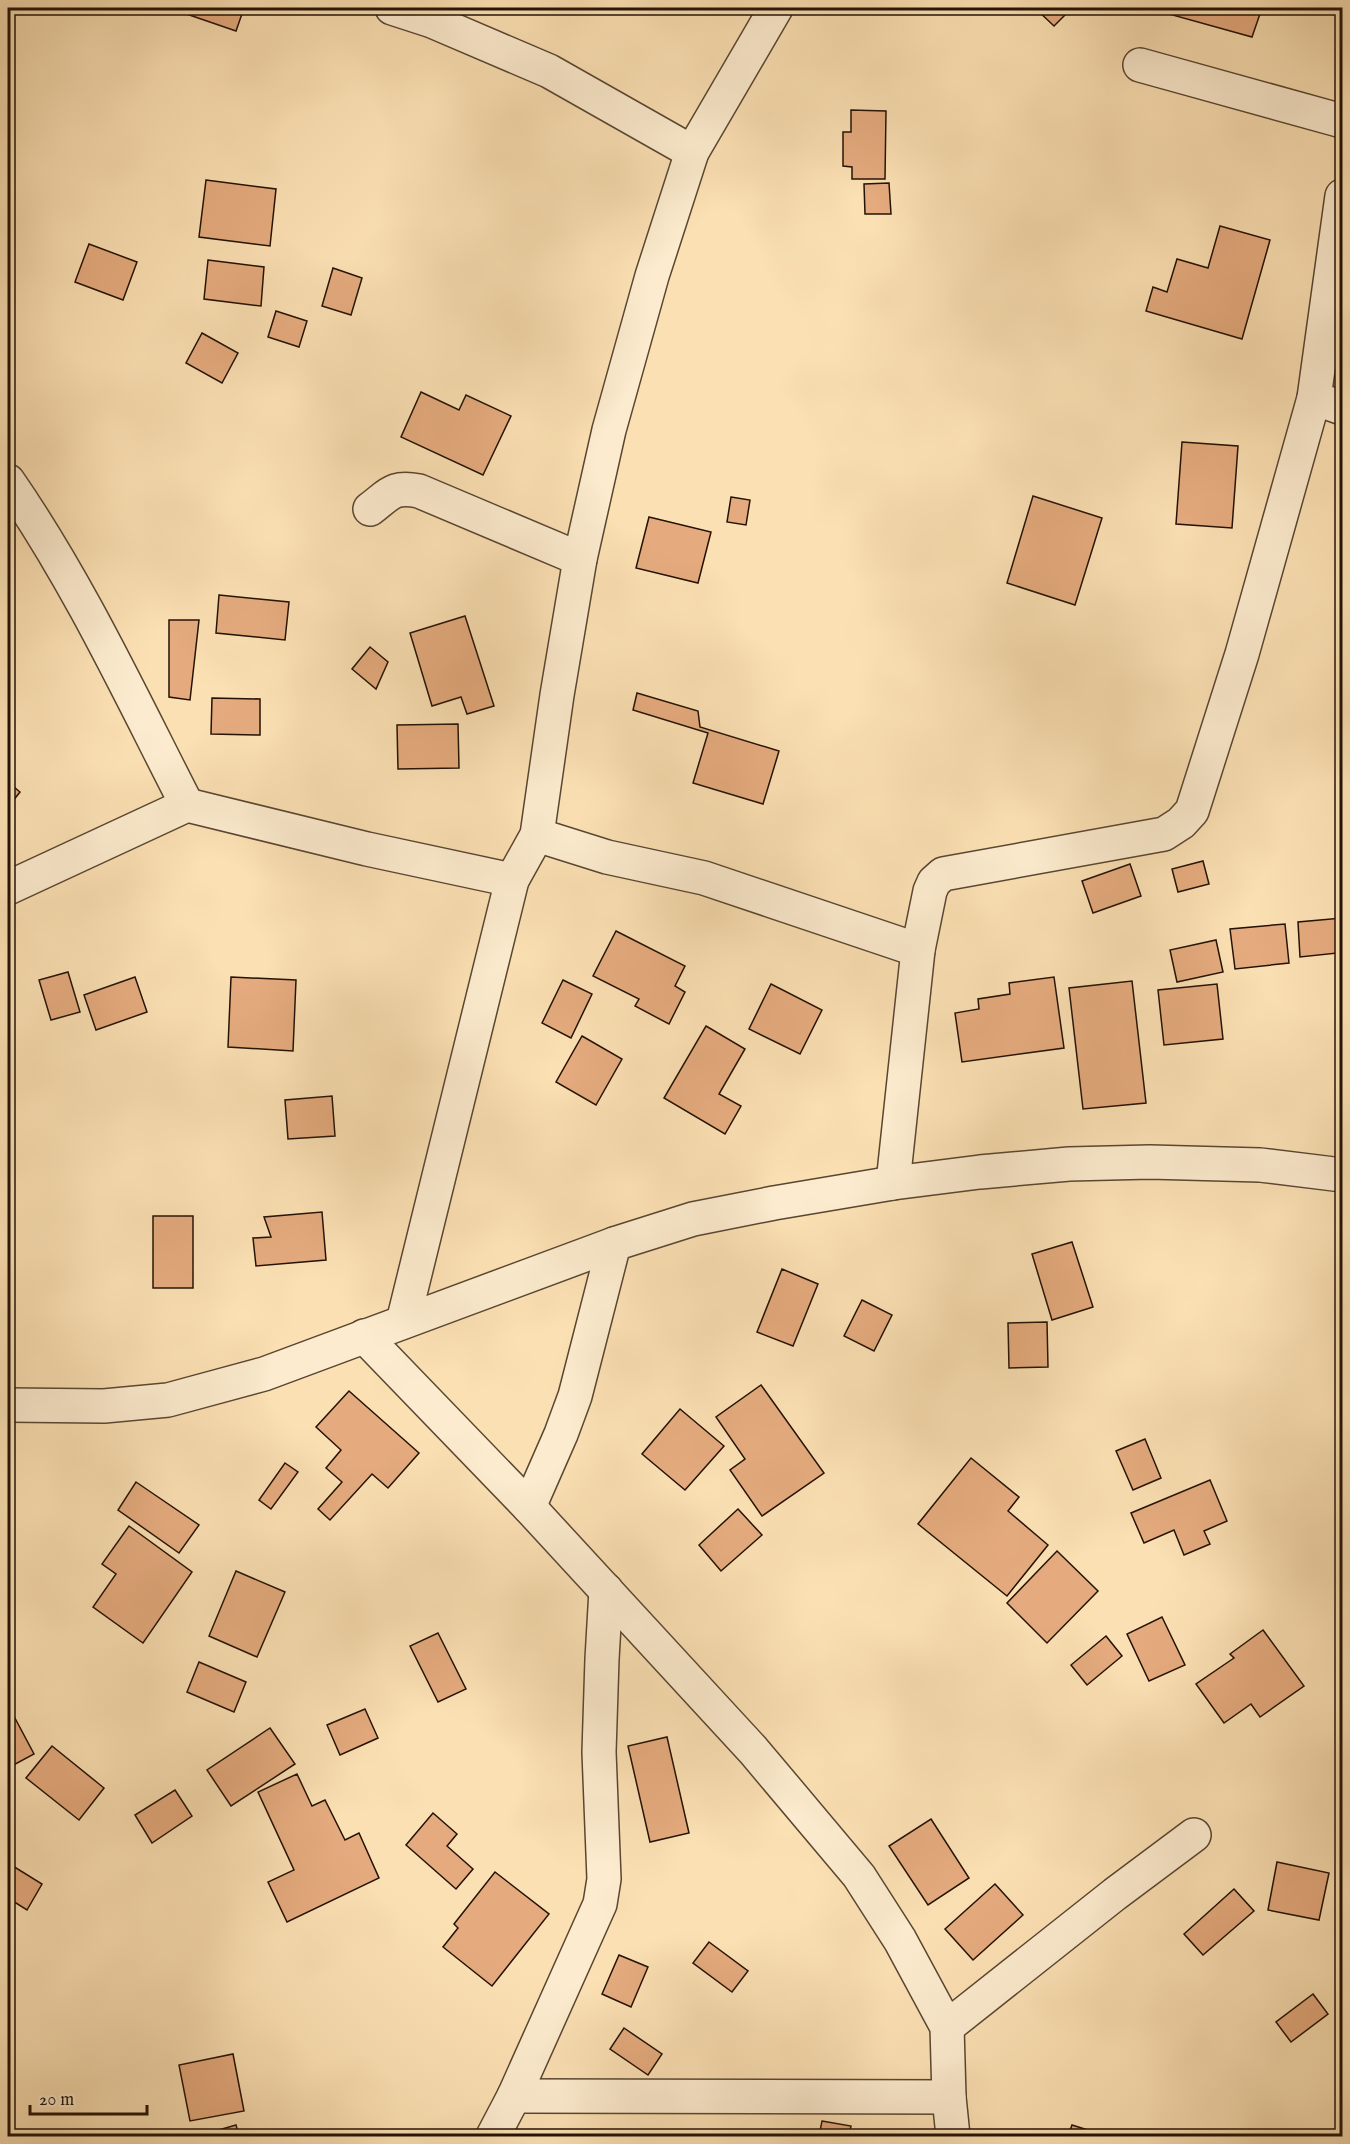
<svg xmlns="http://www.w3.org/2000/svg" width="1350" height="2144" font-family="'IM FELL English',serif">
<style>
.building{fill:#e5ab7e;stroke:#231206;stroke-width:1.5}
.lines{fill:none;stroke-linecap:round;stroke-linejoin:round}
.minor-casing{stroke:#594631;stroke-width:36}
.minor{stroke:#fcebce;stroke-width:33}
</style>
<rect width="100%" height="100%" fill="#fbe0b3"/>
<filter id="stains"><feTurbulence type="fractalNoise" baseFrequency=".00333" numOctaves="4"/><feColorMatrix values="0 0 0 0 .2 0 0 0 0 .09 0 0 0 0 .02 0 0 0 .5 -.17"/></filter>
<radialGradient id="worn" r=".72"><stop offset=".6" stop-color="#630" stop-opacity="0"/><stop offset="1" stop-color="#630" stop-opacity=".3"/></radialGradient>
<!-- building -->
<g class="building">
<path d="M169 8H244L236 31Z"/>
<path d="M1035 8H1072L1054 26Z"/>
<path d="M1170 8H1262L1252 37 1169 14Z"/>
<path d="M851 110 886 111 885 179H852V167L843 166V132H851Z"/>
<path d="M206 180 276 189 270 246 199 237Z"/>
<path d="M889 183 891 214H865L864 184Z"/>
<path d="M1220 226 1270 240 1242 339 1146 311 1153 287 1167 292 1177 259 1208 268Z"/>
<path d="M89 244 137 262 123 300 75 282Z"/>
<path d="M208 260 264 267 261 306 204 299Z"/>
<path d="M333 268 362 278 351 315 322 306Z"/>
<path d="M276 311 307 321 299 347 268 337Z"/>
<path d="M202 333 238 353 222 383 186 363Z"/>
<path d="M421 392 459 410 466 395 511 416 483 475 401 437Z"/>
<path d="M1182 442 1238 446 1232 528 1176 524Z"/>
<path d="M1033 496 1102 518 1075 605 1007 583Z"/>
<path d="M731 497 750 500 746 525 727 522Z"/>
<path d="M649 517 711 532 698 583 636 568Z"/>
<path d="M219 595 289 602 285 640 216 633Z"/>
<path d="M465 616 494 706 467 714 461 697 432 706 410 633Z"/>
<path d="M169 620H199L190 700 169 697Z"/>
<path d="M370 647 388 662 376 689 352 669Z"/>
<path d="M637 693 698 711 700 727 779 751 763 804 693 783 708 733 633 710Z"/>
<path d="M212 698 260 699V735L211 734Z"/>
<path d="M458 724 459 768 398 769 397 725Z"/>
<path d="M8 782 20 792 8 807Z"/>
<path d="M1203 861 1209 884 1178 892 1172 869Z"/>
<path d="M1130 864 1141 896 1093 913 1082 881Z"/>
<path d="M1342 918V992L1341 993 1337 953 1300 957 1298 922Z"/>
<path d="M1285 924 1289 963 1235 969 1230 929Z"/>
<path d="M616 931 685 966 675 986 685 992 669 1024 635 1006 639 999 593 976Z"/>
<path d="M1216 940 1223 972 1177 982 1170 950Z"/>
<path d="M68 972 80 1012 51 1020 39 980Z"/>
<path d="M135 977 147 1012 96 1030 84 995Z"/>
<path d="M231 977 296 980 293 1051 228 1047Z"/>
<path d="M1054 977 1064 1048 962 1062 955 1013 979 1009 978 999 1010 994 1009 983Z"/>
<path d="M563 980 592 994 571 1038 542 1023Z"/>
<path d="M1132 981 1146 1103 1083 1109 1069 988Z"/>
<path d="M771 984 822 1010 800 1054 749 1029Z"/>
<path d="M1217 984 1223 1039 1164 1045 1158 990Z"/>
<path d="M706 1026 745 1049 719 1094 741 1106 725 1134 664 1098Z"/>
<path d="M582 1036 622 1059 596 1105 556 1082Z"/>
<path d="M332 1096 335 1136 288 1139 285 1100Z"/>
<path d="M322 1212 326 1260 256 1266 253 1238 271 1237 264 1217Z"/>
<rect x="153" y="1216" width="40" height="72"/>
<path d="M1072 1242 1093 1307 1052 1320 1032 1254Z"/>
<path d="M782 1269 818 1284 793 1346 757 1332Z"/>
<path d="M862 1300 892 1315 874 1351 844 1336Z"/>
<path d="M1047 1322 1048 1367 1009 1368 1008 1323Z"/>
<path d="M761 1385 824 1473 762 1516 730 1470 745 1459 716 1417Z"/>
<path d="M349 1391 419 1453 388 1488 372 1474 330 1520 318 1509 342 1482 326 1468 341 1450 316 1427Z"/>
<path d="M680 1409 724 1446 685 1490 642 1454Z"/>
<path d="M1145 1439 1161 1478 1133 1490 1116 1451Z"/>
<path d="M971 1458 1019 1497 1008 1511 1048 1545 1007 1596 918 1524Z"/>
<path d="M285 1463 298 1472 271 1509 259 1500Z"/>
<path d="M1210 1480 1227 1521 1204 1531 1210 1544 1184 1555 1174 1530 1144 1543 1131 1513Z"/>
<path d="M136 1482 199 1525 179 1553 118 1510Z"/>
<path d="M738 1509 762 1535 721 1571 699 1545Z"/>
<path d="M129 1526 192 1572 143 1643 93 1607 116 1574 102 1564Z"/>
<path d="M1057 1551 1098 1591 1047 1643 1007 1603Z"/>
<path d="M236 1571 285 1592 257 1657 209 1636Z"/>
<path d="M1162 1617 1185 1665 1149 1681 1127 1634Z"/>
<path d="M1263 1630 1304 1686 1260 1717 1251 1704 1224 1723 1196 1684 1234 1658 1230 1654Z"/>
<path d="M438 1633 466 1689 438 1702 410 1646Z"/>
<path d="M1106 1636 1122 1656 1087 1685 1071 1665Z"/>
<path d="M199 1662 246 1682 234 1712 187 1692Z"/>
<path d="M8 1705 34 1754 8 1768Z"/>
<path d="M365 1709 378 1738 340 1755 327 1725Z"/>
<path d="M270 1728 295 1764 231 1806 207 1770Z"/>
<path d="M667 1737 689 1833 650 1842 628 1746Z"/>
<path d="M52 1746 104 1788 79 1820 26 1778Z"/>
<path d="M297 1774 312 1806 325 1800 345 1840 359 1833 379 1878 287 1922 268 1882 294 1870 258 1792Z"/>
<path d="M175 1790 192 1816 152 1843 135 1815Z"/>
<path d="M433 1813 457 1834 447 1846 473 1869 456 1889 406 1845Z"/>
<path d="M931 1819 969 1878 928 1905 889 1846Z"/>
<path d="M1277 1862 1329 1873 1319 1920 1268 1910Z"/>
<path d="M8 1863 42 1884 27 1910 8 1898Z"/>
<path d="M495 1872 549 1914 492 1986 443 1947 458 1928 454 1924Z"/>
<path d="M995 1884 1023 1915 973 1960 945 1929Z"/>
<path d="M1234 1889 1254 1911 1203 1955 1184 1934Z"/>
<path d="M709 1942 748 1971 732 1992 693 1963Z"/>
<path d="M619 1955 648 1967 631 2007 602 1994Z"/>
<path d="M1313 1994 1328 2014 1291 2042 1276 2022Z"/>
<path d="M624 2028 662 2054 648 2075 610 2049Z"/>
<path d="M233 2054 244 2111 190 2121 179 2065Z"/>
<path d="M822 2121 851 2126 849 2136H819Z"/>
<path d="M236 2125 239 2136H198Z"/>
<path d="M1072 2125 1107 2136H1068Z"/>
</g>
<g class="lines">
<defs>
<g id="minor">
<path d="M392 8 432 21 549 71 692 152"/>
<path d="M1140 65 1342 121"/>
<path d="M1314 398 1342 408"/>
<path d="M8 481C78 582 131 696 187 805"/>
<path d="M370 509C390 494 392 486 419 491L580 559"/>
<path d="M537 835 607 857 704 878 918 950"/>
<path d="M8 888 187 805 367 849 512 880"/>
<path d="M893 1183 918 950 930 891 934 882 943 874 1164 834 1181 823 1192 811 1242 654 1314 398 1342 196"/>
<path d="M403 1322 512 880 537 835 557 695 580 559 609 430 652 276 692 152 776 8"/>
<path d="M364 1336 529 1507 753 1750 859 1876 900 1940 947 2027 949 2097 953 2136"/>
<path d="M8 1405 104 1406 168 1400 264 1374 614 1244 693 1219 774 1203 893 1183 980 1172 1069 1164 1150 1162 1260 1165 1342 1175"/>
<path d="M529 1507 561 1434 575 1396 614 1244"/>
<path d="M947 2027 1115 1894 1194 1835"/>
<path d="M514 2096 949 2097"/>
<path d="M493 2136 514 2096 600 1904 604 1879 599 1752 602 1659 606 1590"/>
</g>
</defs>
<!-- minor casing -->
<use href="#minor" class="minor-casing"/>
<!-- minor -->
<use href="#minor" class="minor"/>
</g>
<!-- margin -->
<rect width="1350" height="2144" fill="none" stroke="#fbe0b3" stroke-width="30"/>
<rect x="9" y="9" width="1332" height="2126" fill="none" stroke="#231206" stroke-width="3"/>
<rect x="15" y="15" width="1320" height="2114" fill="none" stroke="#231206" stroke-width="1.5"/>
<!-- scale -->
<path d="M30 2105v9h117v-9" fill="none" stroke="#231206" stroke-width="3"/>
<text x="39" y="2105" font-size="18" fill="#231206" stroke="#fcebce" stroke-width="4.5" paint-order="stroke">20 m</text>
<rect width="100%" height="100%" filter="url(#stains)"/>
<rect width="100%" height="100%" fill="url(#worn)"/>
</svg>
